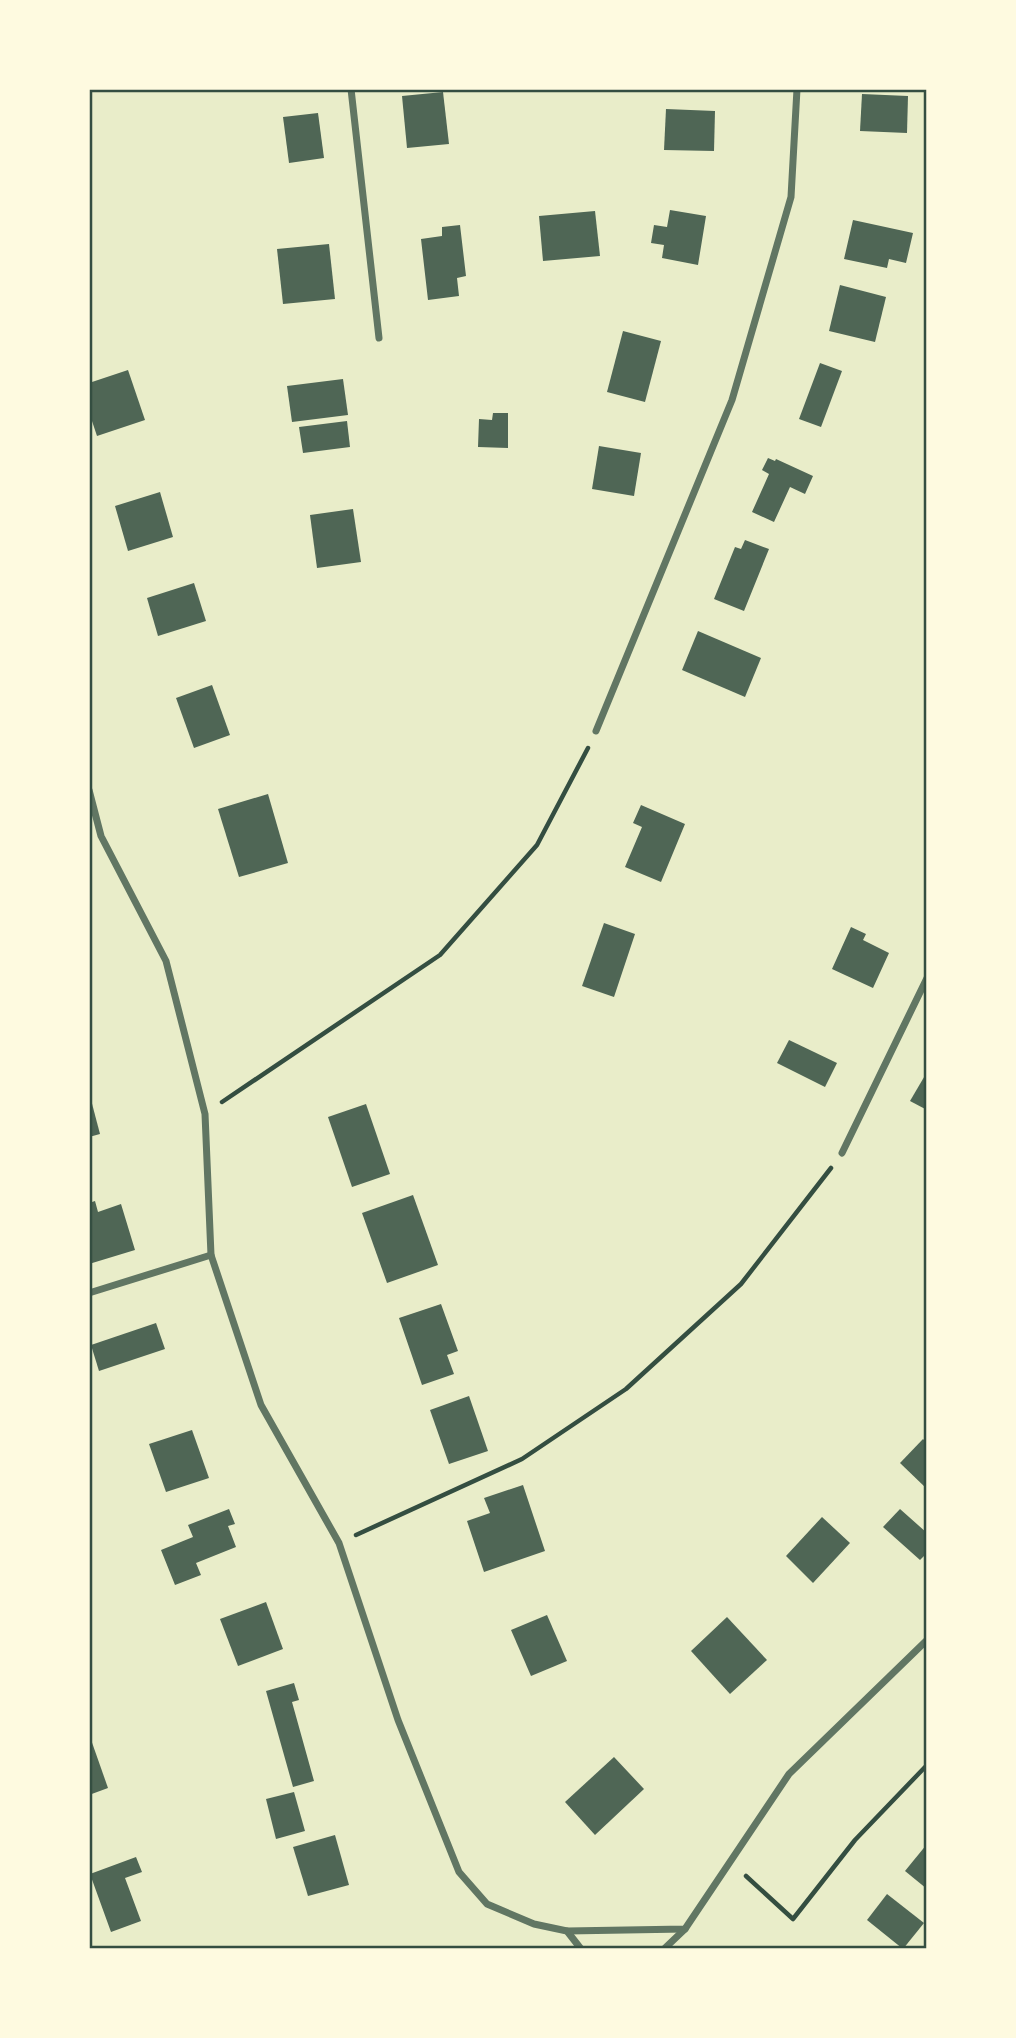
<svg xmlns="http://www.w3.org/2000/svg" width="1016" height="2038" font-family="'Open Sans',sans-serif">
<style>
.building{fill:#4f6655}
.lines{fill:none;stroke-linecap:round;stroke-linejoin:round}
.path{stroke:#344e41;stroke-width:4.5}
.minor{stroke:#617663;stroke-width:7}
.neatline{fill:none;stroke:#344e41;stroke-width:2.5}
</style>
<rect width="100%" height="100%" fill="#e9edc9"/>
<!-- building -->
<g class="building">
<path d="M443 92 449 144 407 148 402 96Z"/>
<path d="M862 94 908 96 907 133 860 131Z"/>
<path d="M666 109 715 111 714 151 664 150Z"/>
<path d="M318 113 324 158 289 163 283 117Z"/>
<path d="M670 210 706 216 698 265 662 258 664 245 651 243 654 225 667 227Z"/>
<path d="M595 211 600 256 543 261 539 216Z"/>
<path d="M853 220 913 233 906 263 889 259 887 268 844 259Z"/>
<path d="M460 225 466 276 457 278 459 296 428 300 421 239 442 236V227Z"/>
<path d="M329 244 335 299 283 304 277 249Z"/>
<path d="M840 285 886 297 875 342 829 331Z"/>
<path d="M623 331 661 341 645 402 607 392Z"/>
<path d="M820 363 842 371 821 427 799 419Z"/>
<path d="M128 370 145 420 97 436 89 412V383Z"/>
<path d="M343 379 348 415 292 422 287 386Z"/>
<path d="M493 413H508V448L478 447 479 419 492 420Z"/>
<path d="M347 421 350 447 303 453 299 427Z"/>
<path d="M599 446 641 453 634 496 592 489Z"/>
<path d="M768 458 775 461 776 459 813 476 805 494 790 487 774 522 752 512 769 474 762 470Z"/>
<path d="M160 492 173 537 128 551 115 506Z"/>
<path d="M353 509 361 562 317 568 310 515Z"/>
<path d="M745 540 769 549 744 611 714 599 735 547 741 549Z"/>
<path d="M194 583 206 621 158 636 147 598Z"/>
<path d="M698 631 761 658 745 697 682 670Z"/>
<path d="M212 685 230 735 194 748 176 698Z"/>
<path d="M268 794 288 863 239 877 218 809Z"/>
<path d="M641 805 685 824 661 882 625 867 642 827 633 823Z"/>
<path d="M604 923 635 934 614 997 582 986Z"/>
<path d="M851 927 866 934 863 940 889 953 873 988 832 969Z"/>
<path d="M789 1040 837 1063 825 1087 777 1063Z"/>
<path d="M927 1072V1110L910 1101Z"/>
<path d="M90 1096 100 1134 89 1137V1097Z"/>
<path d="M366 1104 390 1174 352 1187 328 1117Z"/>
<path d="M413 1195 438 1265 387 1283 362 1213Z"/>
<path d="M95 1201 98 1212 121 1204 135 1250 89 1264V1203Z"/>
<path d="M441 1304 458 1351 447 1355 454 1374 422 1385 399 1318Z"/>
<path d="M156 1323 165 1349 99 1371 91 1345Z"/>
<path d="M469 1396 488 1451 449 1464 430 1410Z"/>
<path d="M192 1430 209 1478 166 1492 149 1444Z"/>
<path d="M923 1439 927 1443V1489L900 1463Z"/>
<path d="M523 1485 545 1551 484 1572 467 1521 490 1513 484 1498Z"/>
<path d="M229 1509 235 1524 228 1526 236 1547 196 1563 201 1575 175 1585 161 1550 193 1537 188 1525Z"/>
<path d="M900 1509 927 1533V1553L920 1560 883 1527Z"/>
<path d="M822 1517 850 1543 813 1583 786 1556Z"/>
<path d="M266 1602 283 1649 238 1666 220 1619Z"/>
<path d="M547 1615 567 1661 531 1676 511 1630Z"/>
<path d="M727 1617 767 1660 730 1694 691 1651Z"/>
<path d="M294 1683 299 1700 292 1702 314 1781 293 1787 266 1691Z"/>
<path d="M89 1734 108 1788 89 1795Z"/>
<path d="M614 1757 644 1789 595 1835 565 1802Z"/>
<path d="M294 1792 305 1831 276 1839 266 1799Z"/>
<path d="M335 1835 349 1885 308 1896 293 1847Z"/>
<path d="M927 1844V1889L905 1871Z"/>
<path d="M136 1857 142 1872 125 1878 141 1921 111 1932 90 1874Z"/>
<path d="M887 1894 924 1923 903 1949 867 1920Z"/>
</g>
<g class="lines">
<!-- path -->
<g class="path">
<path d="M222 1102 440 955 537 845 588 748"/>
<path d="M356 1535 522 1459 626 1389 741 1284 831 1168"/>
<path d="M746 1876 793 1919 855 1840 927 1765"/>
</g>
<!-- minor -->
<g class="minor">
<path d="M351 89 379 338"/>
<path d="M596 731 732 400 791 197 797 89"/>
<path d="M89 790 101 836 166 961 205 1114 211 1255 261 1405 339 1543 398 1720 459 1872 487 1904 534 1924 567 1931 581 1949"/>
<path d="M842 1153 927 978"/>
<path d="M89 1293 211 1255"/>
<path d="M567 1931 685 1929 789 1774 927 1640"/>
<path d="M664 1949 685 1929"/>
</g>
</g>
<!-- border -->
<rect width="1016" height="2038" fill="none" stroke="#fefae0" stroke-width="182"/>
<rect x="91" y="91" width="834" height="1856" class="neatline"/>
</svg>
